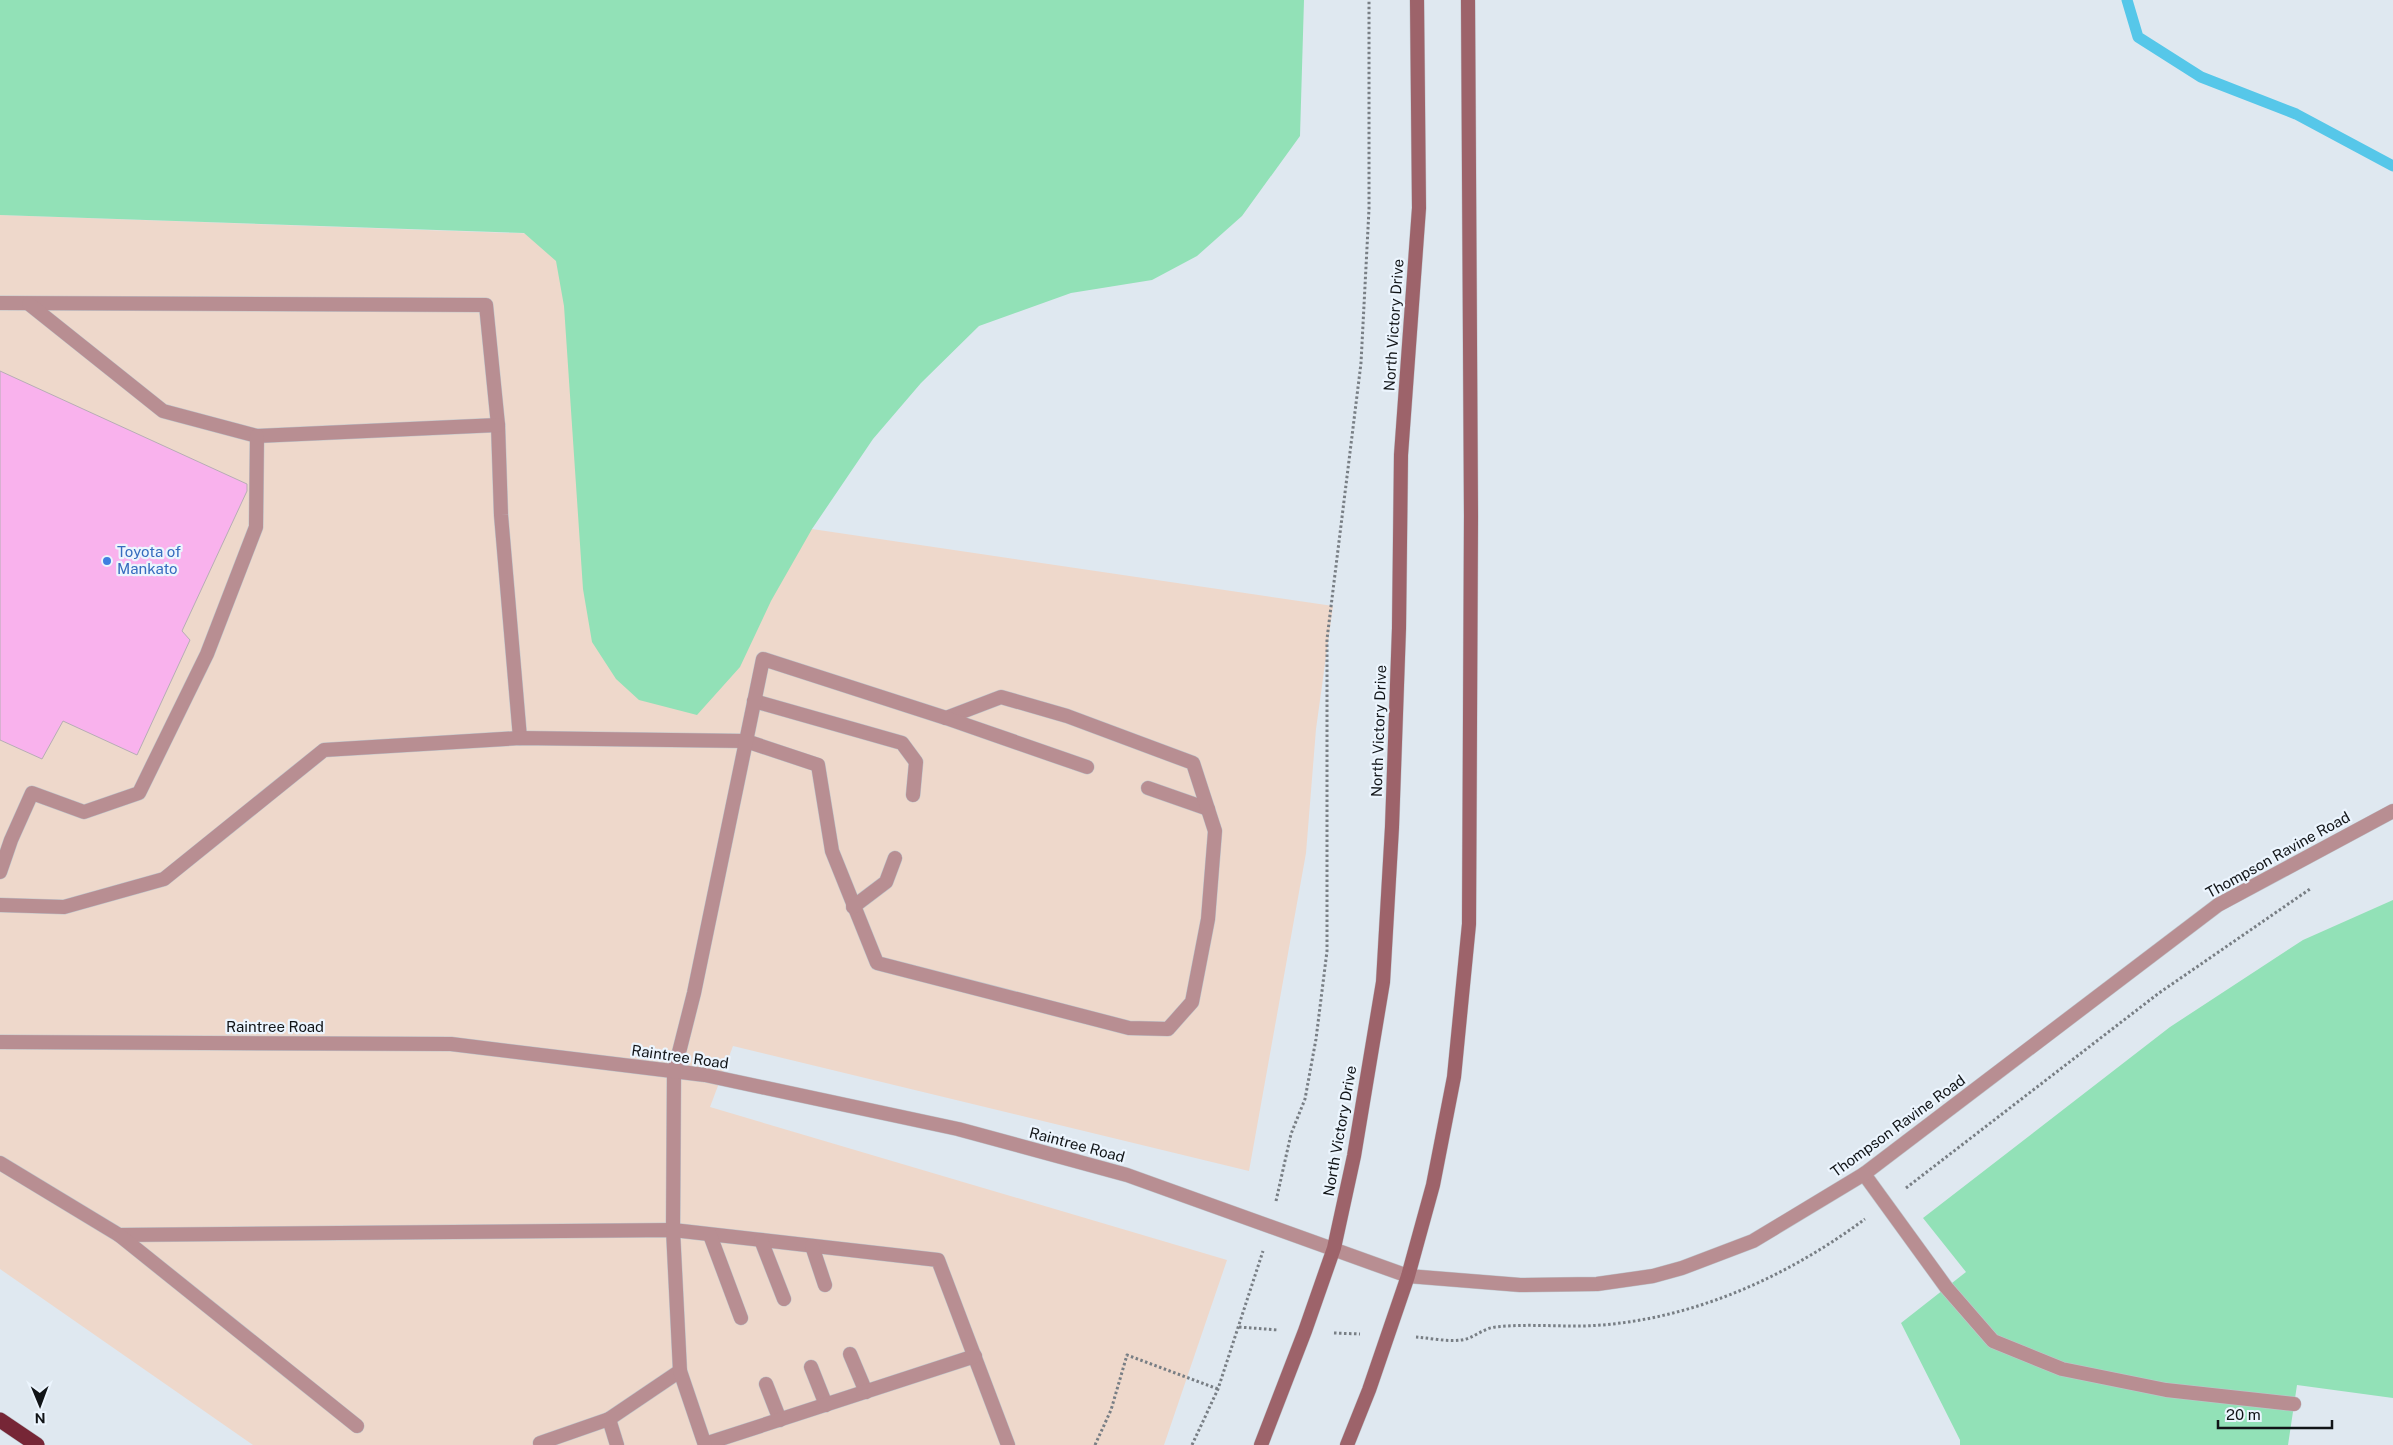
<svg xmlns="http://www.w3.org/2000/svg" width="2393" height="1445" font-family="'Public Sans',sans-serif">
<style>
.commercial{fill:#eed8cb}
.green{fill:#92e1b7}
.lines{fill:none;stroke-linecap:round;stroke-linejoin:round}
.stream{stroke:#56c7e9;stroke-width:11}
.building{fill:#f9b2ed;stroke:#b7adb5}
.service-casing{stroke:#bec6cd;stroke-width:15}
.tertiary-casing{stroke:#bec6cd;stroke-width:15}
.secondary-casing{stroke:#bec6cd;stroke-width:15}
.motorway-casing{stroke:#bec6cd;stroke-width:16}
.path{stroke:#787e84;stroke-width:3;stroke-dasharray:2.5 2.5;stroke-linecap:butt}
.service{stroke:#b88e92;stroke-width:14}
.tertiary{stroke:#b88e92;stroke-width:14}
.secondary{stroke:#9d636a;stroke-width:14}
.motorway{stroke:#762636;stroke-width:15}
.shop-dot{fill:#3f7fe0;stroke:#ecf5fe;stroke-width:2}
.labels{text-anchor:middle;stroke-width:4.5;stroke-linejoin:round;paint-order:stroke}
.street-label{font-size:15px;fill:#111417;stroke:#ecf5fe}
.shop-label{font-size:15px;fill:#366cbe;stroke:#ecf5fe;text-anchor:start}
</style>
<rect width="100%" height="100%" fill="#dfe8f0"/>
<!-- commercial -->
<path class="commercial" d="M0 215 598 236 812 529 1333 606 1316 729 1306 853 1249 1171 733 1046 710 1107 1227 1260 1164 1445H253L0 1269Z"/>
<!-- green -->
<g class="green">
<path d="M0 0H1304L1300 136 1242 216 1197 256 1152 280 1071 293 979 326 921 383 873 439 812 529 771 601 740 667 697 715 639 700 616 679 592 642 583 589 564 306 556 261 524 233 0 215Z"/>
<path d="M2393 900V1398L2297 1385 2288 1445H1960V1440L1901 1323 1966 1272 1923 1218 2170 1027 2303 940Z"/>
</g>
<g class="lines">
<!-- stream -->
<path class="stream" d="M2127 0 2138 37 2201 77 2296 114 2393 166"/>
</g>
<!-- building -->
<path class="building" d="M0 371 247 484V491L182 631 190 640 137 755 63 721 42 759 0 740Z"/>
<g class="lines">
<defs>
<g id="service">
<path d="M0 303 486 305 498 425 501 515 520 738"/>
<path d="M29 304 163 411 257 436 498 425"/>
<path d="M754 701 902 743 916 762 913 795"/>
<path d="M1148 788 1208 809"/>
<path d="M0 872 11 840 32 793 84 812 139 793 207 654 256 527 257 436"/>
<path d="M0 905 64 907 164 879 324 750 520 738 746 741 818 765 832 851 877 963 1129 1028 1168 1029 1192 1002 1208 919 1215 831 1193 763 1067 716 1001 697 946 718"/>
<path d="M853 907 886 882 895 858"/>
<path d="M0 1163 119 1235 673 1230 938 1260 1008 1445"/>
<path d="M1864 1174 1946 1287 1993 1341 2062 1369 2166 1390 2294 1404"/>
<path d="M119 1235 357 1426"/>
<path d="M710 1235 741 1318"/>
<path d="M761 1240 784 1299"/>
<path d="M812 1246 825 1285"/>
<path d="M850 1354 866 1392"/>
<path d="M811 1367 826 1405"/>
<path d="M766 1384 780 1420"/>
<path d="M609 1419 617 1445"/>
<path d="M540 1443 609 1419 680 1371"/>
<path d="M705 1444 975 1356"/>
<path d="M705 1445 680 1371 673 1230 674 1072 694 993 763 659 946 718 1087 767"/>
</g>
<path id="tertiary" d="M0 1042 451 1044 705 1075 958 1129 1127 1175 1408 1276 1520 1285 1597 1284 1653 1276 1682 1268 1753 1241 1864 1174 2218 905 2393 811"/>
<g id="secondary">
<path d="M1261 1445 1305 1331 1334 1248 1354 1156 1383 982 1392 827 1399 628 1401 455 1419 208 1417 0"/>
<path d="M1347 1445 1369 1390 1408 1276 1433 1185 1454 1077 1469 924 1471 516 1468 0"/>
</g>
<path id="motorway" d="M0 1420 37 1445"/>
</defs>
<!-- service casing -->
<use href="#service" class="service-casing"/>
<!-- tertiary casing -->
<use href="#tertiary" class="tertiary-casing"/>
<!-- secondary casing -->
<use href="#secondary" class="secondary-casing"/>
<!-- motorway casing -->
<use href="#motorway" class="motorway-casing"/>
<!-- path -->
<g class="path">
<path d="M1906 1188 2159 993 2310 889"/>
<path d="M1276 1201 1291 1134 1305 1099 1316 1039 1327 951V639L1361 363 1369 209V0"/>
<path d="M1239 1327 1278 1330"/>
<path d="M1334 1333 1360 1334"/>
<path d="M1416 1337C1430 1338 1447 1342 1461 1340 1473 1339 1483 1328 1496 1327 1531 1323 1567 1328 1602 1325 1698 1317 1788 1276 1865 1219"/>
<path d="M1095 1445 1111 1410 1127 1355 1218 1389"/>
<path d="M1192 1445 1218 1389 1263 1251"/>
</g>
<!-- service -->
<use href="#service" class="service"/>
<!-- tertiary -->
<use href="#tertiary" class="tertiary"/>
<!-- secondary -->
<use href="#secondary" class="secondary"/>
<!-- motorway -->
<use href="#motorway" class="motorway"/>
</g>
<!-- markers -->
<circle class="shop-dot" cx="107" cy="561" r="5"/>
<g class="labels">
<!-- street labels -->
<g class="street-label">
<text transform="translate(1394 325) rotate(-86)" y="5">North Victory Drive</text>
<text transform="translate(1379 731) rotate(-88)" y="5">North Victory Drive</text>
<text transform="translate(2278 855) rotate(-29)" y="5">Thompson Ravine Road</text>
<text x="275" y="1032">Raintree Road</text>
<text transform="translate(680 1057) rotate(8)" y="5">Raintree Road</text>
<text transform="translate(1898 1126) rotate(-36)" y="5">Thompson Ravine Road</text>
<text transform="translate(1340 1131) rotate(-80)" y="5">North Victory Drive</text>
<text transform="translate(1077 1145) rotate(15)" y="5">Raintree Road</text>
</g>
<!-- shop labels -->
<g class="shop-label">
<text x="117" y="557">Toyota of<tspan x="117" dy="17">Mankato</tspan></text>
</g>
</g>
<!-- north arrow -->
<g transform="translate(40 1405) rotate(179)" stroke="#ecf5fe" stroke-width="4" paint-order="stroke">
<path d="M0-4L9 19L0 12L-9 19Z" fill="#111417"/>
<text y="-8" font-size="14" font-weight="bold" text-anchor="middle" fill="#111417">N</text>
</g>
<!-- scale -->
<path d="M2218 1420v8h114v-8" fill="none" stroke="#111417" stroke-width="2.5"/>
<text x="2226" y="1420" font-size="15" fill="#111417" stroke="#ecf5fe" stroke-width="4" paint-order="stroke">20 m</text>
</svg>
